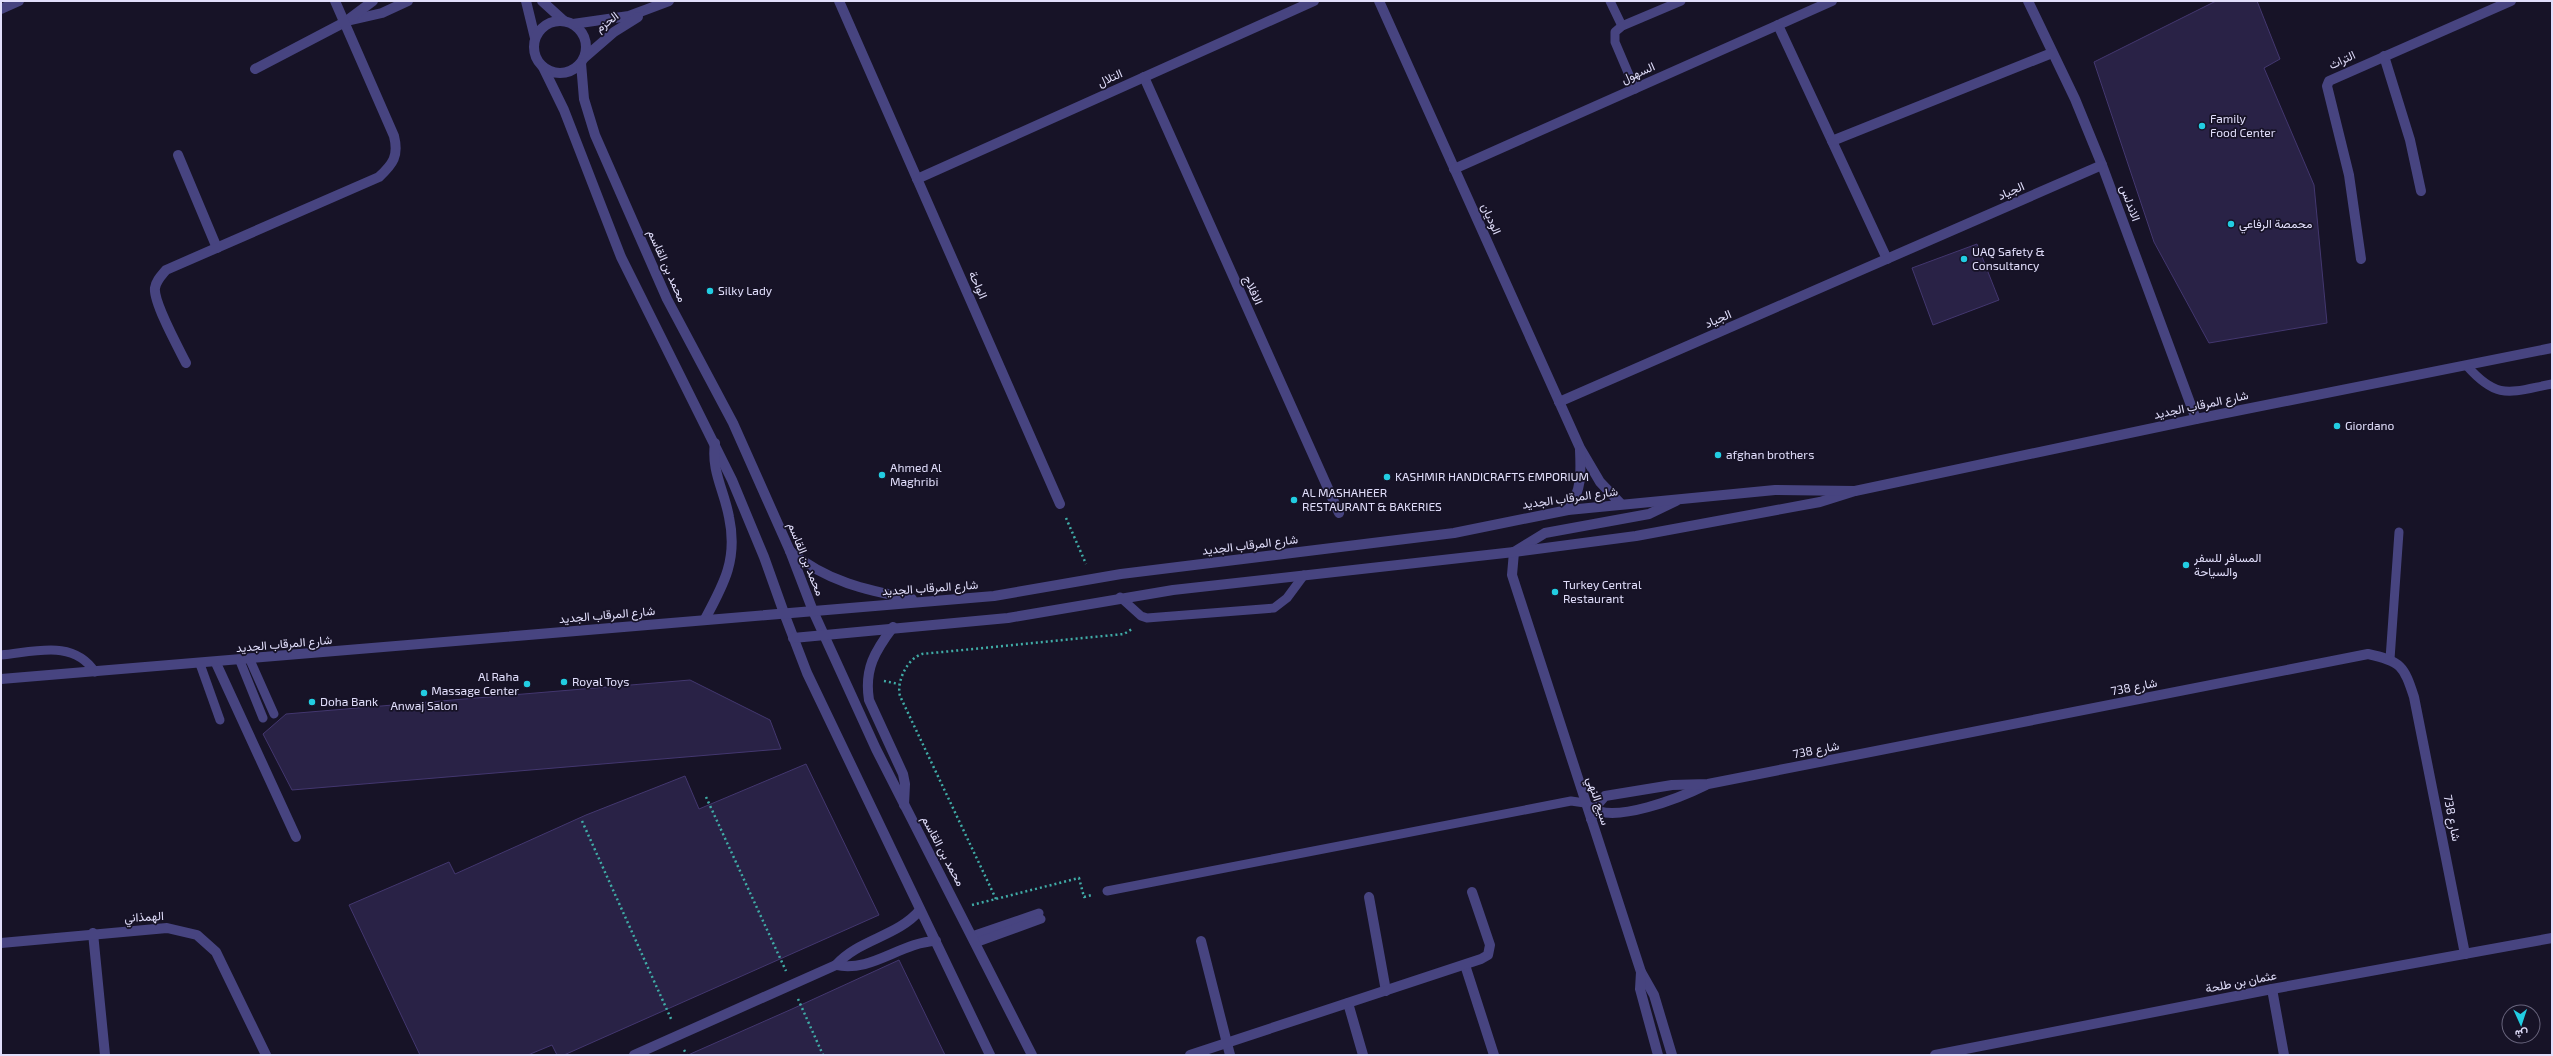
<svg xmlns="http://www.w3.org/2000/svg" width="2553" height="1056" font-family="'Exo 2',Vazirmatn,sans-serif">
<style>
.building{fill:#292246;stroke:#43376f}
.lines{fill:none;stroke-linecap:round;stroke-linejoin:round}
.path{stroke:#40aca7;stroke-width:2.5;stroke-dasharray:2 3;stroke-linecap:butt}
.service{stroke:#474480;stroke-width:9}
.minor{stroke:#474480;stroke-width:10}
.tertiary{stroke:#474480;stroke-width:10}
.poi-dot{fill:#22cde2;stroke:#171327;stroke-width:1.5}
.labels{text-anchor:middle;stroke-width:3.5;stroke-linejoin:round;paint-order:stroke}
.street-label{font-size:12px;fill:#e1defb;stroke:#171327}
.poi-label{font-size:12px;fill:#e1defb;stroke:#171327;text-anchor:start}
</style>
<rect width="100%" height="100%" fill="#171327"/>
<!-- building -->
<g class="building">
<path d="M2216 1H2257L2280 59 2264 68 2314 185 2327 323 2209 343 2154 242 2094 62Z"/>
<path d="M1977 244 1999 300 1933 325 1912 268Z"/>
<path d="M690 680 770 720 781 749 292 790 263 734 286 714Z"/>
<path d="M806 764 879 915 564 1055H557L552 1045 528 1055H420L349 905 449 862 455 874 586 815 685 776 699 809Z"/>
<path d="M899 960 945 1055H688L792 1009Z"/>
</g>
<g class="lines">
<!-- path -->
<g class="path">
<path d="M1066 518 1086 564"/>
<path d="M884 681 899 684"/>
<path d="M706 797 786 971"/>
<path d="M582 821 672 1021"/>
<path d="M996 899 900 696C896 681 908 658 922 654L1124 634 1132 629"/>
<path d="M972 905 1079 878 1084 897 1092 895"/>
<path d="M798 999 823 1055"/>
<path d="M684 1050 687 1055"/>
</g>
<!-- service -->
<g class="service">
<path d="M1610 1 1622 26"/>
<path d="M1635 89 1615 42V32L1622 26 1681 1"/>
<path d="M2467 366C2498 401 2510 392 2552 384"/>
<path d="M1120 597 1141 616 1147 618 1274 608 1287 598 1304 575"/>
<path d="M1 655C35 652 73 639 95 672"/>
<path d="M2390 659 2399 532"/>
<path d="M250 660 274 714"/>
<path d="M240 661 263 718"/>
<path d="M200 664 220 720"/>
<path d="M1107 891 1571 801 1585 803"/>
<path d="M972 936 1039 913"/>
<path d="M975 943 1041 919"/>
</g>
<!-- minor -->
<g class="minor">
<path d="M526 1 535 38"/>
<path d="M542 1 564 21"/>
<path d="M839 1 1060 504"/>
<path d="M1379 1 1580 448 1600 482 1621 504"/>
<path d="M2028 1 2075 99 2102 165 2196 419"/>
<path d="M1 9 19 1"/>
<circle cx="560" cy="47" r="26"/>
<path d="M347 21 382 13 408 1"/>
<path d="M573 24 629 16 669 1"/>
<path d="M1778 25 1887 259"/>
<path d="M2384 56 2410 140 2421 191"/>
<path d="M584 58 614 32 638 17"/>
<path d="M581 63 584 99 595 135 667 299 733 423 790 551 813 611"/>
<path d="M543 67 564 110 621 257 732 480 764 557 784 613"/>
<path d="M255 69 345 22 373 1"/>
<path d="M1144 77 1339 513"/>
<path d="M1832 141 2052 53"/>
<path d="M178 155 217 248"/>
<path d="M1454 169 1832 1"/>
<path d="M917 179 1314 1"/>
<path d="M2361 259 2349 175 2327 86 2329 81 2511 1"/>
<path d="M186 363C179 349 153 302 155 288 156 281 161 276 166 270L379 177C393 164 399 156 394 136L335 1"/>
<path d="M1559 402 2102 165"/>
<path d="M1568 510C1582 490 1581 473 1580 450"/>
<path d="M1514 552 1512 575 1641 972 1654 995 1672 1055"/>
<path d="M216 663 296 837"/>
<path d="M1590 807C1613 825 1682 797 1706 785"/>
<path d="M1591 819 1598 804 1605 796 1672 785 1708 784 2368 654C2401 661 2404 666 2414 697L2465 954"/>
<path d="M1369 897 1386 991"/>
<path d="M93 933 105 1055"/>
<path d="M1201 941 1230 1055"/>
<path d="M1 943 167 928 197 935 216 952 266 1055"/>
<path d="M836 965C871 973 901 942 936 941"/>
<path d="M1465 965 1494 1055"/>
<path d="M1641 972 1640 989 1658 1055"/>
<path d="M2272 989 2284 1055"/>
<path d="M1348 1003 1363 1055"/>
<path d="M634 1055 836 965C859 939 897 937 920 910"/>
<path d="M1190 1055 1481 959 1488 955 1490 945 1472 892"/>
<path d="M1935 1055 2272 989 2552 938"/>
</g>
<!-- tertiary -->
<g class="tertiary">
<path d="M790 551C827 582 866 590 912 599"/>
<path d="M1514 552 1545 533 1649 514 1676 501"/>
<path d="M813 611 876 749 1032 1055"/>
<path d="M784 613 807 673 990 1055"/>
<path d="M705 619C724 584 738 559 729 517 724 490 711 471 715 443"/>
<path d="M893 627C875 651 864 669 869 700L903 774 905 784 904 805"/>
<path d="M793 638 1008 618 1173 590 1514 552 1636 536 1820 502 1855 491 2196 419 2552 348"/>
<path d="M1 679 994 596 1121 574 1454 533 1568 510 1775 490 1855 491"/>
</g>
</g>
<!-- markers -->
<g class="poi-dot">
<circle cx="2202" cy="126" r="4"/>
<circle cx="2231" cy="224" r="4"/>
<circle cx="1964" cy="259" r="4"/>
<circle cx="710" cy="291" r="4"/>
<circle cx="2337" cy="426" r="4"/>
<circle cx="1718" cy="455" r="4"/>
<circle cx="882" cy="475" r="4"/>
<circle cx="1387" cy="477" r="4"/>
<circle cx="1294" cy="500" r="4"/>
<circle cx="2186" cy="565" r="4"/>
<circle cx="1555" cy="592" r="4"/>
<circle cx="564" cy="682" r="4"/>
<circle cx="527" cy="684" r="4"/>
<circle cx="424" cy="693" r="4"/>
<circle cx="312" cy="702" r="4"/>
</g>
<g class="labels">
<!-- street labels -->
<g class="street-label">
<text transform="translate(607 22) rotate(-37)" y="4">الحزم</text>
<text transform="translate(2342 60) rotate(-25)" y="4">التراث</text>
<text transform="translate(1638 73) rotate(-24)" y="4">السهول</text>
<text transform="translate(1110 78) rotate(-24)" y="4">التلال</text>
<text transform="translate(2011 191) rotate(-24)" y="4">الجياد</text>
<text transform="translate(2130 203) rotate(70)" y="4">الاندلس</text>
<text transform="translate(1491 219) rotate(66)" y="4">الوديان</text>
<text transform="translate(667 266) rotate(66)" y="4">محمد بن القاسم</text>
<text transform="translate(978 285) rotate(66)" y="4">الواحة</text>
<text transform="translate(1253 290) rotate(66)" y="4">الافلاج</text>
<text transform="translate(1718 319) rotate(-24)" y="4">الجياد</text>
<text transform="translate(2201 405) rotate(-12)" y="4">شارع المرقاب الجديد</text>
<text transform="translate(1570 498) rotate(-8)" y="4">شارع المرقاب الجديد</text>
<text transform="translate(1250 545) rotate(-7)" y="4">شارع المرقاب الجديد</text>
<text transform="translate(806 559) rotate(68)" y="4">محمد بن القاسم</text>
<text transform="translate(930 588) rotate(-4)" y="4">شارع المرقاب الجديد</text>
<text transform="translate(607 615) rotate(-5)" y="4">شارع المرقاب الجديد</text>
<text transform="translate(284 644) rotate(-5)" y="4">شارع المرقاب الجديد</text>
<text transform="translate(2134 687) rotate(-11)" y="4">شارع 738</text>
<text transform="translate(1816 750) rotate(-11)" y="4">شارع 738</text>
<text transform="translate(1598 801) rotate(72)" y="4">سيج النهي</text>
<text transform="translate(2452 818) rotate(79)" y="4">شارع 738</text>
<text transform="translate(943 851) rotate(62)" y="4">محمد بن القاسم</text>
<text transform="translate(144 917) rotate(-3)" y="4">الهمذاني</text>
<text transform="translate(2241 982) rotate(-11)" y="4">عثمان بن طلحة</text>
</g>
<!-- poi labels -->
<g class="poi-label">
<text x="2210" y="123">Family<tspan x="2210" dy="14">Food Center</tspan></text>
<text x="2239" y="228">محمصة الرفاعي</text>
<text x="1972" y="256">UAQ Safety &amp;<tspan x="1972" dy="14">Consultancy</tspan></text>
<text x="718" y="295">Silky Lady</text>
<text x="2345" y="430">Giordano</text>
<text x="1726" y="459">afghan brothers</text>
<text x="890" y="472">Ahmed Al<tspan x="890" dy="14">Maghribi</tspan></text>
<text x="1395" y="481">KASHMIR HANDICRAFTS EMPORIUM</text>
<text x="1302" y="497">AL MASHAHEER<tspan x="1302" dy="14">RESTAURANT &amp; BAKERIES</tspan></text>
<text x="2194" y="562">المسافر للسفر<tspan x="2194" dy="14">والسياحة</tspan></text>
<text x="1563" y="589">Turkey Central<tspan x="1563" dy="14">Restaurant</tspan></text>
<text x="519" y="681" text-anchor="end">Al Raha<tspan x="519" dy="14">Massage Center</tspan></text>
<text x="572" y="686">Royal Toys</text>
<text x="320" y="706">Doha Bank</text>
<text x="424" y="710" text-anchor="middle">Anwaj Salon</text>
</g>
</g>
<!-- border -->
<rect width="2553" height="1056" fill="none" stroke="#e1defb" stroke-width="4"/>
<!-- north arrow -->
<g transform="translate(2521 1024) rotate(177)"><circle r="19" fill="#171327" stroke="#68647c"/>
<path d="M0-3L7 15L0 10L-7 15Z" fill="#22cde2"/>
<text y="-6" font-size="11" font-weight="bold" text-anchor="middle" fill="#e1defb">ش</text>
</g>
</svg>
